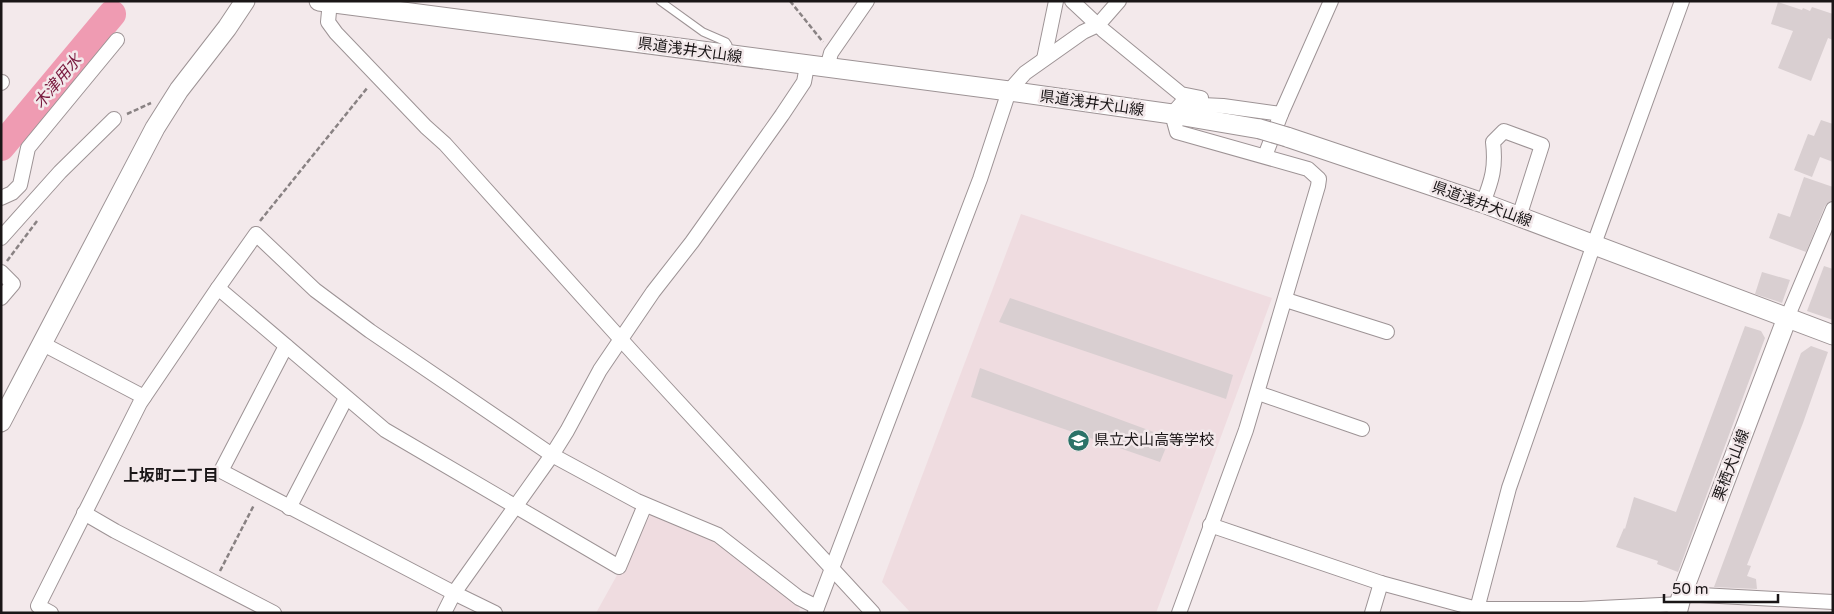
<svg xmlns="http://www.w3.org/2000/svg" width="1834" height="614" font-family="'Varela Round','Noto Sans JP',sans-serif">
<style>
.built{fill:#efdce0}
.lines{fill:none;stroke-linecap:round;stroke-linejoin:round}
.river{stroke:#ef9bb2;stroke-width:28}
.building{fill:#d9cfd1}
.lane-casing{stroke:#9d9395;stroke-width:9}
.street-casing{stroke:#9d9395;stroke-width:16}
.secondary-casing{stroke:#9d9395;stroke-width:21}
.path{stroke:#898283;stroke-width:2.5;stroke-dasharray:5 2.5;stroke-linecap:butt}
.lane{stroke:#fff;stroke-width:7}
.street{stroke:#fff;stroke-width:14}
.secondary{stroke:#fff;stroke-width:19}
.secondary-bridge-casing{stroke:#9d9395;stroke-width:21;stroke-linecap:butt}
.secondary-bridge{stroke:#fff;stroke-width:19}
.labels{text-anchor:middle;stroke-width:5;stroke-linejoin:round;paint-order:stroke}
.street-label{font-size:15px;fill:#1a1617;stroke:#f3e9eb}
.poi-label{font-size:15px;fill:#1a1617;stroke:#f3e9eb;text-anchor:start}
.water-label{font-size:16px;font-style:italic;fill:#79193e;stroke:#f3e9eb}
.neighbourhood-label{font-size:16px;font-weight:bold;fill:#1a1617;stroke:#f3e9eb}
</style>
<rect width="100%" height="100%" fill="#f3e9eb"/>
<!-- built -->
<g class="built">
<path d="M1021 214 1272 298 1156 613H911L882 582Z"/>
<path d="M651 514 723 542 800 609 798 613H596Z"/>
</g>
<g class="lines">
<!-- river -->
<path class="river" d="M1 147 112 14"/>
</g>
<!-- building -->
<g class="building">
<path d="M1778 2 1802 10 1803 8 1810 11 1812 7 1833 14V40L1828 38 1811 81 1778 68 1793 31 1771 24Z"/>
<path d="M1821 120 1833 124V162L1820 157 1812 177 1794 170 1808 134 1814 136Z"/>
<path d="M1804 177 1833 187 1832 200 1825 206 1806 252 1769 238 1778 213 1790 217Z"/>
<path d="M1824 266 1833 269V320L1807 311Z"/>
<path d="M1762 272 1790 280 1782 303 1755 294Z"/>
<path d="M1010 298 1233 375 1226 399 999 322Z"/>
<path d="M1745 326 1761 331 1765 338 1678 572 1657 564 1658 561 1616 547 1624 528 1625 529 1634 497 1676 512Z"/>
<path d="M1811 346 1828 352 1803 423 1747 565 1751 566 1747 576 1756 579 1757 589 1714 587 1801 353Z"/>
<path d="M980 368 1170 438 1160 462 971 397Z"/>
</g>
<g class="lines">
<defs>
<path id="lane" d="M660 1 703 32 726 42 728 45 726 54"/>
<g id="street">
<path d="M330 1 328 22 336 33 426 127 445 144 635 355 873 613"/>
<path d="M1072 1 1103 30 1181 94 1201 98"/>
<path d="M1044 59 1056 1"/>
<path d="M827 68 831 53 867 1"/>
<path d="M1 83 2 82"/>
<path d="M1265 156 1281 114 1331 1"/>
<path d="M1 198 12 193 20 185 28 148 117 40"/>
<path d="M1483 203C1492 180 1496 167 1493 142L1504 131 1542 145 1519 217"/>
<path d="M1 238 60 172 114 119"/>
<path d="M1 272 13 284 1 298"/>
<path d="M218 288 256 234 315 290 370 331 552 455 637 501 718 535 799 598 817 607"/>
<path d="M1286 300 1387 332"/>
<path d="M1787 318 1833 209"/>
<path d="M43 344 144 397"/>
<path d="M286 346 221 471 454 593 495 613"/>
<path d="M1258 393 1362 429"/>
<path d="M289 508 346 398"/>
<path d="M84 513 115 531 274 613"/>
<path d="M1210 525 1381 583 1477 609H1581L1680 604"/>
<path d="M1682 594 1833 602"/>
<path d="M1477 609 1509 488 1594 244 1682 1"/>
<path d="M51 613 38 606 140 403 218 288 385 430 619 567 645 505"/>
<path d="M444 613 454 593 552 455 567 431 600 370 621 339 653 292 692 242 782 115 804 82 807 66"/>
<path d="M815 613 980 179 1009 91 1025 73 1083 32 1098 25 1119 1"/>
<path d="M1179 613 1246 430 1318 186 1319 179 1308 169 1177 132 1172 114 1181 104 1223 106 1281 114"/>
<path d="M1372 613 1381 583"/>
</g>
<g id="secondary">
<path d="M319 1 1009 91 1172 114 1260 129"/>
<path d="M1287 137 1483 203 1833 335"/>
<path d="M1 422 155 128 179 90 227 28 245 1"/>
<path d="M1677 613 1682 594 1787 318"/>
</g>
</defs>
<!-- lane casing -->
<use href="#lane" class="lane-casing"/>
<!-- street casing -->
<use href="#street" class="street-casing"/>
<!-- secondary casing -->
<use href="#secondary" class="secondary-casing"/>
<!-- path -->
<g class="path">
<path d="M790 1 823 42"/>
<path d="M127 114 151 103"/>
<path d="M260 221 368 87"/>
<path d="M7 261 37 221"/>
<path d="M220 571 254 505"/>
</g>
<!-- lane -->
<use href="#lane" class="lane"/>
<!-- street -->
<use href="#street" class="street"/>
<!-- secondary -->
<use href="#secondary" class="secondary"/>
<defs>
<path id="secondary-bridge" d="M1260 129 1287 137"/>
</defs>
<!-- secondary-bridge casing -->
<use href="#secondary-bridge" class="secondary-bridge-casing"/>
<!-- secondary-bridge -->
<use href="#secondary-bridge" class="secondary-bridge"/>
</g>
<!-- icons -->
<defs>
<symbol id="school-disc" viewBox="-11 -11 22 22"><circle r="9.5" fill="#2b7268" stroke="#f3e9eb"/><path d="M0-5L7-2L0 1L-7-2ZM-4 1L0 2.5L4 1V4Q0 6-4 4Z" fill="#fff"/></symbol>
</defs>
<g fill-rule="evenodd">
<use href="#school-disc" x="1066" y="428" width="25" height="25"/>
</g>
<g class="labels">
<!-- street labels -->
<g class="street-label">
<text transform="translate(690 50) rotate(8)" y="5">県道浅井犬山線</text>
<text transform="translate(1092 103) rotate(8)" y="5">県道浅井犬山線</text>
<text transform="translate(1482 204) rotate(20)" y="5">県道浅井犬山線</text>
<text transform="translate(1731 465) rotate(-69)" y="5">栗栖犬山線</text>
</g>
<!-- poi labels -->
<g class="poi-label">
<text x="1094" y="445">県立犬山高等学校</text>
</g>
<!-- water labels -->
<g class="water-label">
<text transform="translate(57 81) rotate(-50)" y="6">木津用水</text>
</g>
<!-- neighbourhood labels -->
<g class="neighbourhood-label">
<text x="171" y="481">上坂町二丁目</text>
</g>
</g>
<!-- border -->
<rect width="1834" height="614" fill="none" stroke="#1a1617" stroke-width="5"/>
<!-- scale -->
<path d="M1664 594v8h114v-8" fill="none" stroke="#1a1617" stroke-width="2.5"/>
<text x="1672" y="594" font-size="15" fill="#1a1617" stroke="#f3e9eb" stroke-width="4" paint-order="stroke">50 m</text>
</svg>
